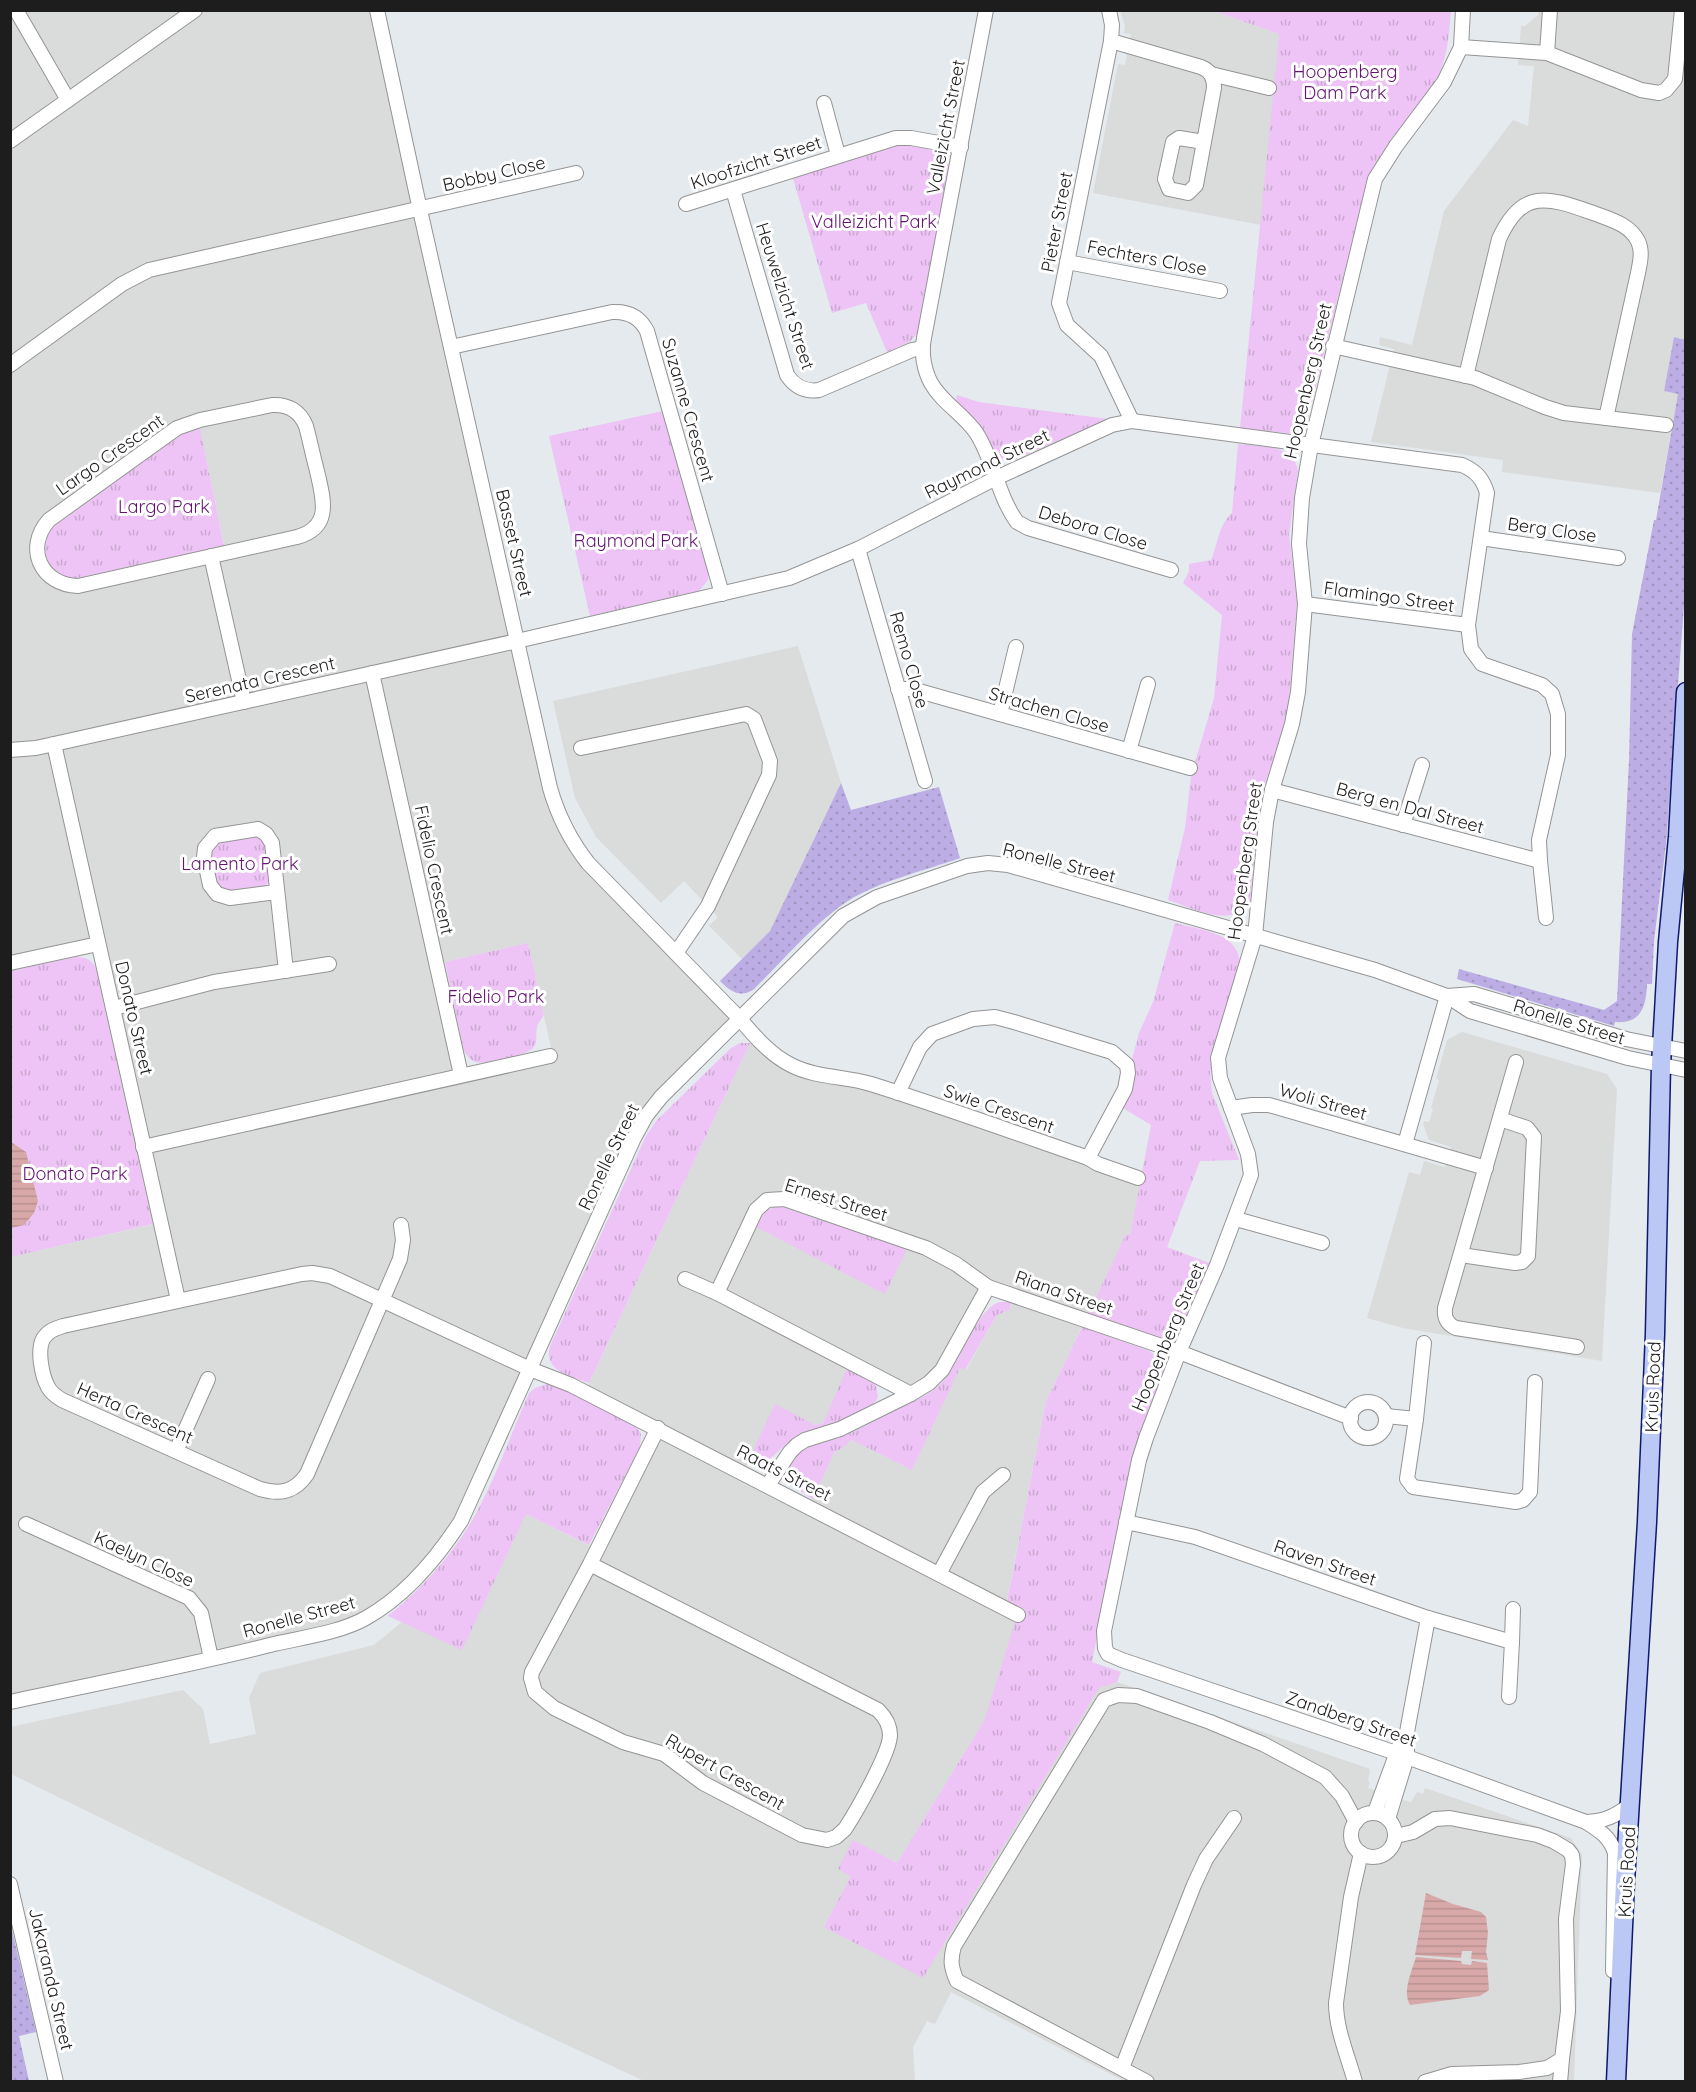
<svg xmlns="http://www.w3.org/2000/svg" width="1696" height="2092" font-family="Quicksand,sans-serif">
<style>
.residential{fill:#dadbdb;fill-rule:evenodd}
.grass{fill:url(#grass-dots)}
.park{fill:url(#park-tufts)}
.water{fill:url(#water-rules)}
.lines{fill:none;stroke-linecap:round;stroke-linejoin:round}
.street-casing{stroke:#949494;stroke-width:16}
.secondary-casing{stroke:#0d1a6c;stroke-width:21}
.street{stroke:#fff;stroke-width:14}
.secondary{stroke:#bbc7f4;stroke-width:18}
.labels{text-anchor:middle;stroke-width:6;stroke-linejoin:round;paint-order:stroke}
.park-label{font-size:18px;fill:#641373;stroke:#fff}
.street-label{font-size:18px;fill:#1d1d1d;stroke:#fff}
</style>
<defs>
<pattern id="grass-dots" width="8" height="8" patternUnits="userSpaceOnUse" patternTransform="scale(1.5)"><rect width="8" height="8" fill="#bcade4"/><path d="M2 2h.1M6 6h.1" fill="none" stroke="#a194c3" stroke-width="1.8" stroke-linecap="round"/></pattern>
<pattern id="park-tufts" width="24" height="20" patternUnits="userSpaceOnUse" patternTransform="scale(1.5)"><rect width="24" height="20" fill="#edc4f5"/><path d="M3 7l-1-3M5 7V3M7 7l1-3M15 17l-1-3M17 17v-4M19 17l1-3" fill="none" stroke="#cba8d2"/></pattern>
<pattern id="water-rules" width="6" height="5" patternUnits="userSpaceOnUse" patternTransform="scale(1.5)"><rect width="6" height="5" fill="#d8a8a9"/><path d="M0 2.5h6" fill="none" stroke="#b99091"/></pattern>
</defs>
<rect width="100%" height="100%" fill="#e4eaee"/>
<!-- residential -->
<g class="residential">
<path d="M10 11H376L567 835 741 1021 655 1106 458 1530 365 1620 11 1704V1257L159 1223 98 946 11 964ZM198 419 226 554 61 584 36 546 48 519ZM271 844 275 891 223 896ZM528 943 553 1057 461 1077 436 964Z"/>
<path d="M1122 11H1214L1279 34 1261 225 1093 193 1118 64 1125 65 1131 34 1124 33 1125 26 1121 14Z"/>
<path d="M1538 11H1685V340L1674 337 1664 391 1678 394 1660 493 1502 472 1503 460 1371 442 1394 349 1379 345 1380 337 1412 345 1444 211 1513 120 1528 126 1534 66 1518 65 1521 26H1525L1538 15Z"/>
<path d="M798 646 841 783 770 931 742 959 709 926 717 918 716 915 684 881 661 903 596 837 575 798 553 701Z"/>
<path d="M1462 1032 1607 1074 1617 1089 1602 1361 1403 1328 1367 1318 1409 1172 1420 1175 1424 1161 1445 1167 1451 1147 1429 1140 1423 1124 1424 1121 1429 1122 1433 1109 1431 1108 1439 1080 1436 1079 1447 1040Z"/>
<path d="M756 1039 772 1054 1141 1179 1130 1235H1126L1046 1401 1005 1609 1018 1616 984 1721 897 1863 853 1841 851 1876 824 1927 1099 1687 1117 1682 1370 1769 1368 1781 1370 1782 1368 1788 1387 1794 1383 1807 1399 1812 1403 1800 1411 1802 1417 1792 1423 1794 1425 1788 1571 1838 1582 1855 1574 2081H1124L951 1992 935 2024 927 2021 913 2047 915 2081H644L520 2023 11 1774 10 1727 183 1690 203 1709 210 1744 256 1734 249 1698 260 1673 374 1645 402 1622 462 1649 526 1514 596 1549 656 1429 585 1392 750 1043ZM784 1200 909 1243 885 1293 751 1224 763 1203ZM987 1287 1014 1296 1010 1310 997 1315 966 1370 960 1367 912 1470 852 1440 841 1449 834 1452 808 1507 743 1473 775 1405 815 1425 823 1423 850 1363 909 1394 941 1370Z"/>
</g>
<!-- grass -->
<g class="grass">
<path d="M1674 337 1685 340 1686 579 1666 844 1654 941 1652 984H1647C1646 1006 1642 1024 1615 1022L1614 1026 1457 979 1459 969 1604 1010 1617 1001 1629 760 1632 634 1654 520H1656L1678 394 1664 391Z"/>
<path d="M841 783 851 810 939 787 960 858C924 871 879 881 848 901 814 923 782 962 753 990 739 998 730 991 720 981L770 931Z"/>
<path d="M11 1926 36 2032 19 2036 29 2081H11Z"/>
</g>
<!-- park -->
<g class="park">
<path d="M1214 11H1451C1449 32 1448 54 1439 74 1420 112 1385 142 1367 181L1307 422 1301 431 1295 434 1240 428 1279 34Z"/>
<path d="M901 145C919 146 946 149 950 169L919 331 910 342 887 352 866 303 832 313 793 178Z"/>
<path d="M957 395 979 402 1108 419 1010 462 998 458 984 434 955 403Z"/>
<path d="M663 411 708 571V580L699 591 590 616 549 436Z"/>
<path d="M200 428 224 546 77 578C49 579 37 549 52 528L175 437Z"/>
<path d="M1238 444C1260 447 1294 443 1298 471L1289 534 1297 601 1288 713 1282 737 1260 797 1250 900C1235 931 1193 908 1168 900L1185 828 1191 776 1214 698 1222 615 1183 583 1189 571V564L1211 560C1218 544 1218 526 1232 513Z"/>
<path d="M253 834 265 839 269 882 263 888 230 893 217 888 209 850 215 843Z"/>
<path d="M1175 923C1200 930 1239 932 1240 964L1210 1072 1212 1093 1239 1160 1200 1161 1167 1247 1209 1263 1185 1323 1182 1329 1172 1336 1166 1338 1153 1336 1088 1314 1126 1234 1130 1235 1151 1125 1123 1108 1133 1084 1131 1063 1139 1033 1153 1002Z"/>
<path d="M528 943 544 1015C542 1018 538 1023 537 1027 535 1036 539 1042 532 1049 525 1055 484 1065 476 1062 470 1060 466 1055 463 1049L445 962Z"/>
<path d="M76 957C87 957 94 961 97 972L153 1224 11 1257 10 971Z"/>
<path d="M740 1043H750L589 1383C571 1376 543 1371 550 1346L646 1136 657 1120 731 1048Z"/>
<path d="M779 1206 907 1249 885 1294 756 1227 766 1210Z"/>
<path d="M999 1302H1011L1010 1310 997 1315 965 1370 960 1368 912 1470 852 1440 841 1449 834 1452 813 1499C795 1490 778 1470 799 1453 810 1443 828 1442 841 1437 860 1430 877 1419 895 1410 908 1404 923 1398 935 1389 960 1371 971 1313 999 1302Z"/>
<path d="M1082 1327 1150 1351 1162 1363 1163 1376 1134 1449 1092 1662 1121 1672 1117 1682 1099 1688 923 1978 824 1927 851 1876 838 1869 853 1840 897 1863 984 1721 1015 1622 1018 1623 1025 1610 1007 1601 1046 1401Z"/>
<path d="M847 1368 876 1385 878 1397C868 1421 810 1425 791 1440 774 1453 772 1465 747 1463L775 1404 815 1425 823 1423Z"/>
<path d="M547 1384 581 1397 636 1426 641 1434 640 1447 589 1545 526 1514 462 1650 388 1616C421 1589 451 1557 473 1519 495 1480 511 1434 529 1393L535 1388Z"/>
</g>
<!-- water -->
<g class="water">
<path d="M11 1142 26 1152 38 1201 34 1213 24 1225 11 1228Z"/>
<path d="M1426 1893 1453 1904 1481 1912 1486 1917 1488 1933 1486 1952 1488 1960 1471 1959 1472 1951H1462L1461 1958 1415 1955Z"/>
<path d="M1416 1957 1461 1961 1462 1964 1471 1965 1472 1961 1487 1963 1489 1990 1480 1996 1410 2005C1402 1991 1412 1971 1416 1957Z"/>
</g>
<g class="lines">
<defs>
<g id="street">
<path d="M16 10 68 100"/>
<path d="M377 10 420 210 550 788C558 816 570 840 588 863L740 1019C755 1037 771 1055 791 1065 816 1078 845 1076 871 1084 944 1107 1016 1133 1088 1158L1098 1164 1138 1178"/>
<path d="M986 10 924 338C921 353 924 370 931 383 942 403 965 415 977 434 994 461 998 496 1017 522L1028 528 1171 570"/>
<path d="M1109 10 1112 25 1111 41 1059 303 1067 325 1101 356 1132 421"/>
<path d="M1463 10 1461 47 1444 82 1396 146 1375 179 1311 445 1302 498 1299 544 1305 604 1298 692 1292 724 1272 790 1266 822 1255 936 1218 1058 1220 1078 1248 1154 1251 1175 1217 1265 1179 1352 1146 1438 1139 1460 1104 1631 1105 1648 1108 1654 1122 1660 1396 1753 1586 1822C1600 1831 1610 1837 1615 1853L1613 1971"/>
<path d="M1111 41 1201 67C1211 71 1214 78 1214 88L1196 185 1188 193 1169 189 1165 179 1173 142 1179 138 1204 142"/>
<path d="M1461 47 1547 53 1641 90 1659 93 1666 90 1675 79 1682 10"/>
<path d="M1547 53 1550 10"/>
<path d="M1211 74 1269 88"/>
<path d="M824 103 838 155"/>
<path d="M10 141 195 10"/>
<path d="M733 190 787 375C795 387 805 392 819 390L912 350 922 348"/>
<path d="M686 204 896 138H911L961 147"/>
<path d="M1067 262 1220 291"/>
<path d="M1333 346 1475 378 1545 407 1564 413 1666 425"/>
<path d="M451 347 612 312C628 311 640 317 647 331L722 594"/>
<path d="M10 365 122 284 149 270 576 173"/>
<path d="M1466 376 1499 239C1523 186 1550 198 1596 214 1612 220 1630 225 1638 241 1643 252 1640 262 1638 273L1606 418"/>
<path d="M272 405C288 404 300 411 306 426 310 441 313 456 317 471 323 498 333 527 297 537L78 586C41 585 24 548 49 520L177 428 200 420Z"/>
<path d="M1481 538 1618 558"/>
<path d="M858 549 925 781"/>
<path d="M211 556 244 702"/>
<path d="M1305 604 1468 625"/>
<path d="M372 673 461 1075"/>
<path d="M898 689H912L1190 768"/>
<path d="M1000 714 1016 647"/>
<path d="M54 744 178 1300"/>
<path d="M581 748 746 714 754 719 770 761 769 775 708 906 676 953"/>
<path d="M10 750 36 748 517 641 789 578 858 549 996 478 1112 425 1132 421 1462 465C1476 471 1483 479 1487 493L1468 625 1471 649 1482 664 1542 685 1552 694 1558 714V755L1539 840 1540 861 1546 918"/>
<path d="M1129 751 1148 684"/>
<path d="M1272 790 1540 861"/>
<path d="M1403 825 1422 765"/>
<path d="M276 892 230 898 217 894 210 885 204 857 205 848 215 836 258 829 266 834 272 843 286 971"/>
<path d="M10 963 98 944"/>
<path d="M1447 996 1474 994 1626 1039 1686 1051"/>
<path d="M114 1008 214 982 329 964"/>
<path d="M1516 1062 1445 1308C1444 1318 1447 1324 1456 1328L1577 1347"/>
<path d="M898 1093 920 1047 932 1034 973 1019 995 1017 1014 1022 1112 1052 1127 1065 1128 1073 1125 1089 1088 1158"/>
<path d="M1231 1108 1252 1105H1269L1486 1168"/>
<path d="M1405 1144 1447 996"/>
<path d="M143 1147 550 1056"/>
<path d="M1236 1219 1322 1243"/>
<path d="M401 1225 403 1240 400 1259 307 1474C295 1492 280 1495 260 1489L62 1400C57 1397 51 1393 48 1387 42 1376 37 1351 43 1339 48 1331 54 1329 63 1326L302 1274 312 1273 330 1276 530 1369 571 1385 1018 1615"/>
<path d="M1461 1255 1515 1263 1522 1262 1528 1256 1534 1137 1527 1128 1500 1119"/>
<path d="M685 1279 717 1293"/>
<path d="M911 1394 717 1293 756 1210 767 1200 784 1199 926 1248 956 1264 988 1287"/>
<circle cx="1368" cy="1420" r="18"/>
<path d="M1386 1416 1416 1419 1424 1343"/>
<path d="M1416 1419 1407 1479 1413 1487 1516 1502 1523 1500 1530 1492 1535 1382"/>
<path d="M176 1451 208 1379"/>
<path d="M768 1485 790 1452 797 1445 805 1440 840 1429 911 1394 929 1383 942 1370 988 1287 1179 1352 1351 1418"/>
<path d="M1126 1522 1195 1537 1428 1618 1512 1642 1509 1697"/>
<path d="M26 1524 189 1598 201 1613 211 1658"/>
<path d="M590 1564 878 1710C885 1717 890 1725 890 1735 890 1753 856 1812 845 1829L836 1837 827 1840 802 1835 703 1783 664 1754 623 1742 554 1708 535 1692 531 1678 532 1672 590 1564 658 1428"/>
<path d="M939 1574 983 1492 1003 1475"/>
<path d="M1512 1642 1513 1609"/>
<path d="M10 1702C98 1683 187 1666 274 1644 304 1637 339 1633 366 1618 405 1596 437 1558 461 1521L633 1140 646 1116 661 1097 843 916 877 897 967 866 988 863 1008 865 1375 970 1447 996 1470 1011 1628 1058 1686 1070"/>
<path d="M1375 1812 1400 1744"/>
<circle cx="1373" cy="1835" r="22"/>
<path d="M1388 1819 1407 1757V1732L1428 1618"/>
<path d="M1586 1822C1605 1821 1616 1816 1631 1804"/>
<path d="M1396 1836 1413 1832 1435 1819 1450 1818 1537 1835 1553 1841 1568 1850 1572 1855 1573 1864 1566 1919 1568 2011 1562 2059 1547 2068 1519 2072 1452 2074 1425 2082"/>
<path d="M10 1884 56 2082"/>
<path d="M1122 2068 1194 1885 1206 1859 1234 1818"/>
<path d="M1147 2082 957 1981C951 1968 950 1960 954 1946L1104 1700 1118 1695 1137 1696 1210 1722 1263 1744 1325 1777 1342 1796 1356 1822"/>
<path d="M1355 2082C1348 2056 1336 2030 1336 2003L1351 1897 1361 1853"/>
<path d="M1560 2082 1562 2059"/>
</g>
<path id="secondary" d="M1616 2082 1625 1882 1647 1522 1655 1334 1661 1065 1668 942 1678 837 1686 692"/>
</defs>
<!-- street casing -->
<use href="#street" class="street-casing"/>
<!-- secondary casing -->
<use href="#secondary" class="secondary-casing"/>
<!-- street -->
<use href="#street" class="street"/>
<!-- secondary -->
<use href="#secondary" class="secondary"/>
</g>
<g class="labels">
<!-- park labels -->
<g class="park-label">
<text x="1345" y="78">Hoopenberg<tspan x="1345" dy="21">Dam Park</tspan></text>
<text x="874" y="228">Valleizicht Park</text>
<text x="164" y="513">Largo Park</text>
<text x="636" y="547">Raymond Park</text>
<text x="240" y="870">Lamento Park</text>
<text x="496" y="1003">Fidelio Park</text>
<text x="75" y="1180">Donato Park</text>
</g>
<!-- street labels -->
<g class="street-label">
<text transform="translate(946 127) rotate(-79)" y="6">Valleizicht Street</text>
<text transform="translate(756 163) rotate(-18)" y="6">Kloofzicht Street</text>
<text transform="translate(494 174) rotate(-13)" y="6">Bobby Close</text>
<text transform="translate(1057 222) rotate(-79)" y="6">Pieter Street</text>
<text transform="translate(1147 258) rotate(11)" y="6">Fechters Close</text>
<text transform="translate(785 296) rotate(72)" y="6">Heuwelzicht Street</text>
<text transform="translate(1308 381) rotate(-77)" y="6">Hoopenberg Street</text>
<text transform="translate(688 410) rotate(74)" y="6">Suzanne Crescent</text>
<text transform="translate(110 455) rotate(-35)" y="6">Largo Crescent</text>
<text transform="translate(987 464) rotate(-26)" y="6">Raymond Street</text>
<text transform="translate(1093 528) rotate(17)" y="6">Debora Close</text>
<text transform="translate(1552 530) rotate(8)" y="6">Berg Close</text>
<text transform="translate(514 543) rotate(77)" y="6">Basset Street</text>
<text transform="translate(1389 597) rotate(8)" y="6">Flamingo Street</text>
<text transform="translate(909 660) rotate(74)" y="6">Remo Close</text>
<text transform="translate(260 680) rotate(-13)" y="6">Serenata Crescent</text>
<text transform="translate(1049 710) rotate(16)" y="6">Strachen Close</text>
<text transform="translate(1410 808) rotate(15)" y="6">Berg en Dal Street</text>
<text transform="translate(1245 861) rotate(-82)" y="6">Hoopenberg Street</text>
<text transform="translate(1059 863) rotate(14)" y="6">Ronelle Street</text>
<text transform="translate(434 870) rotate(78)" y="6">Fidelio Crescent</text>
<text transform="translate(134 1018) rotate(77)" y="6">Donato Street</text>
<text transform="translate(1569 1022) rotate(17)" y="6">Ronelle Street</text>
<text transform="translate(1323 1102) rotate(16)" y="6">Woli Street</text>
<text transform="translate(999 1109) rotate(19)" y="6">Swie Crescent</text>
<text transform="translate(609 1157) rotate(-64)" y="6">Ronelle Street</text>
<text transform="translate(836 1200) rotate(17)" y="6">Ernest Street</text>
<text transform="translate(1064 1293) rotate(19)" y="6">Riana Street</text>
<text transform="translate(1168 1337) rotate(-67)" y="6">Hoopenberg Street</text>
<text transform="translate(1653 1387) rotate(-88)" y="6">Kruis Road</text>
<text transform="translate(135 1413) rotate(24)" y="6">Herta Crescent</text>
<text transform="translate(784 1473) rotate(27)" y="6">Raats Street</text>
<text transform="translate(144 1559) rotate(25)" y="6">Kaelyn Close</text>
<text transform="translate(1325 1563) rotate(19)" y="6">Raven Street</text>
<text transform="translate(299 1617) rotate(-15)" y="6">Ronelle Street</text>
<text transform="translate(1351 1719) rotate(19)" y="6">Zandberg Street</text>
<text transform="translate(725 1772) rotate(30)" y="6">Rupert Crescent</text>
<text transform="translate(1627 1872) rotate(-87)" y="6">Kruis Road</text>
<text transform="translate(51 1979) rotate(77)" y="6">Jakaranda Street</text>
</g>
</g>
<!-- border -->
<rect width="1696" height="2092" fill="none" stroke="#1d1d1d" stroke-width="24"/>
</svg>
